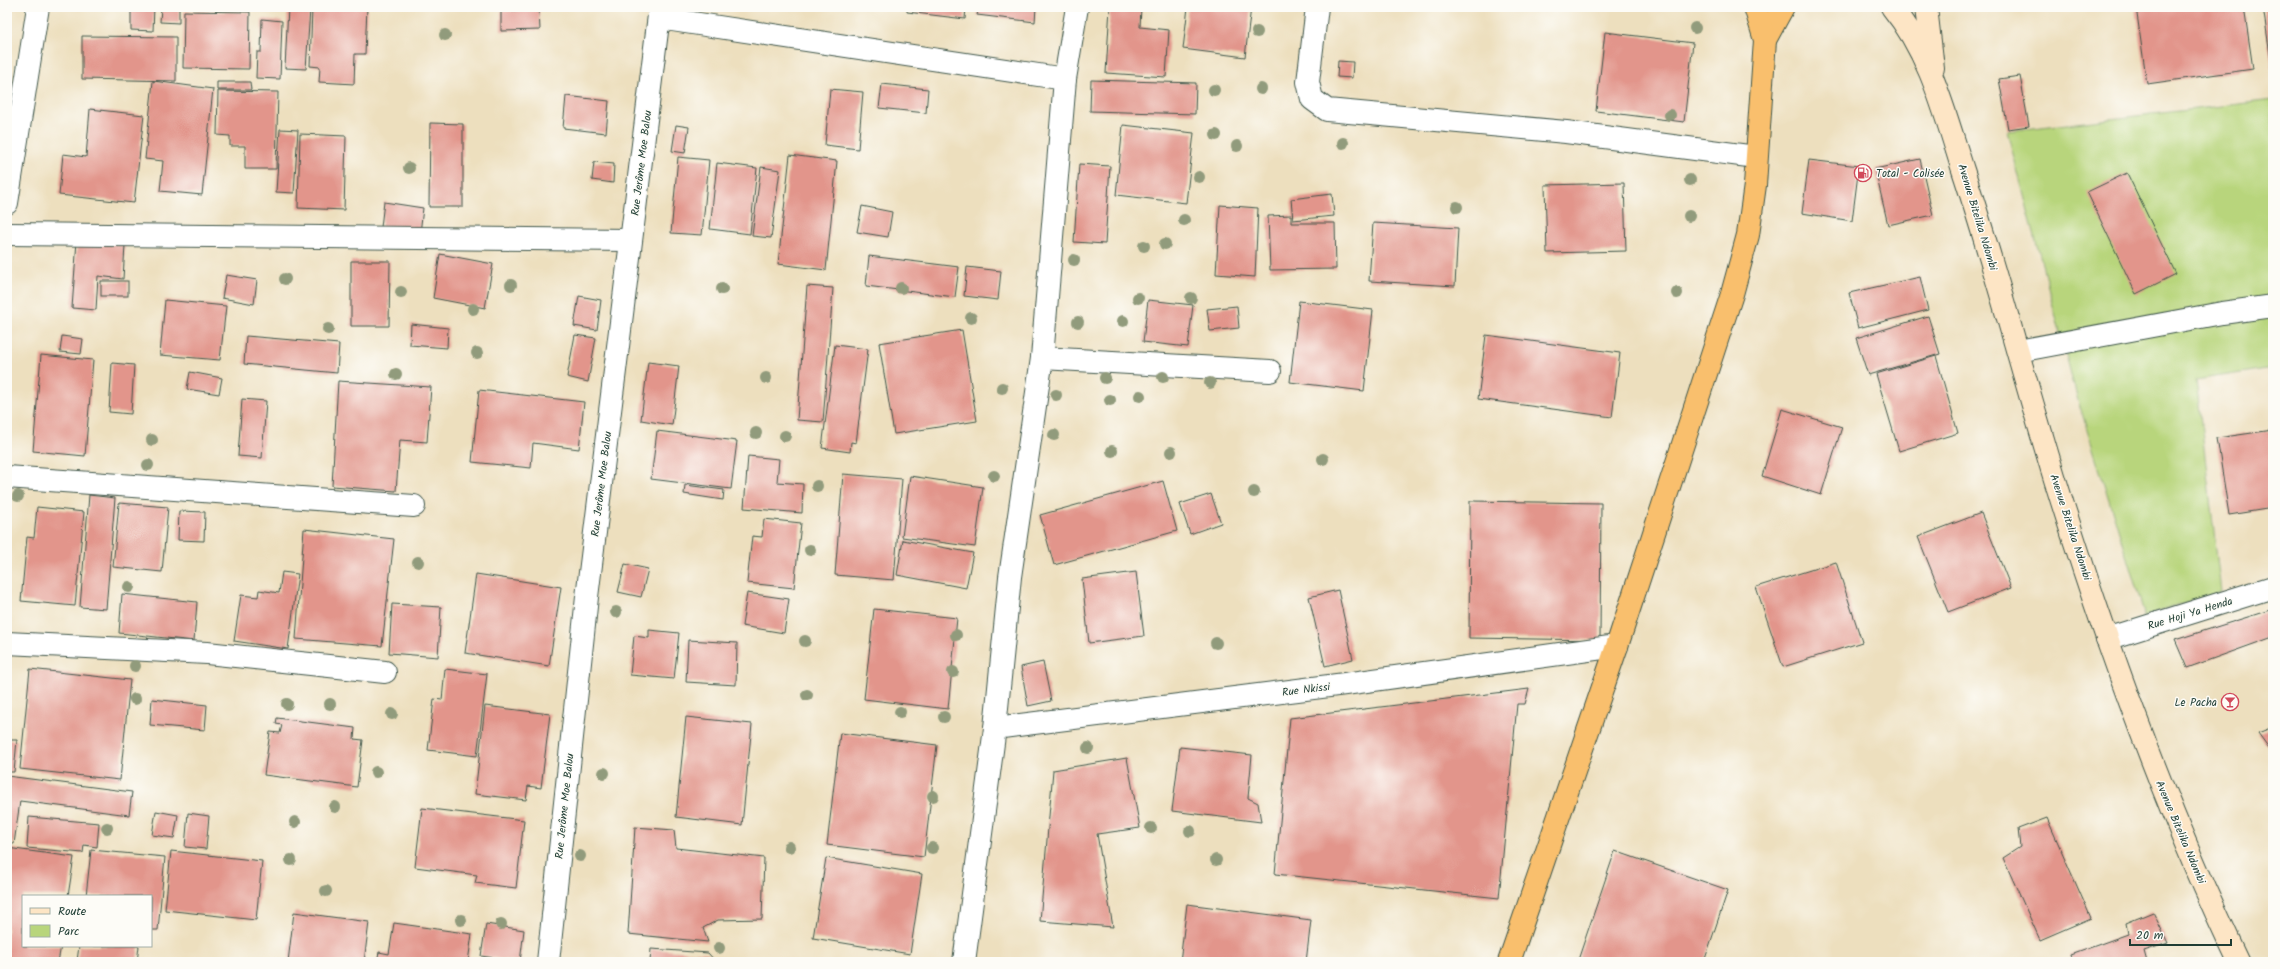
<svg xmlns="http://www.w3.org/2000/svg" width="2280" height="969" font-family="Kalam,sans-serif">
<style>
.green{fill:#b8d57c;stroke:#6c8958}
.building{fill:#e2958b}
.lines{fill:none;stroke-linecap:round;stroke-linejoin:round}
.street-casing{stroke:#3e5549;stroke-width:24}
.secondary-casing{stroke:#3e5549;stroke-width:24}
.highway-casing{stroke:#3e5549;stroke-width:24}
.street{stroke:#fff;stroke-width:22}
.secondary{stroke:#fde5c5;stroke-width:22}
.highway{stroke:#f9bf6d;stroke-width:22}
.tree{fill:#919b7c}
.labels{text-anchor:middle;stroke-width:3;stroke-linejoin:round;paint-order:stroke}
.street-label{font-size:11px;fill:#1f3d34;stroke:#fdfcf7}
.poi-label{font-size:11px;fill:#1f3d34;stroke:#fdfcf7;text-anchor:start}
</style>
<rect width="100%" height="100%" fill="#fdfcf7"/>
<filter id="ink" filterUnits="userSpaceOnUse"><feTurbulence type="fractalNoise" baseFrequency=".025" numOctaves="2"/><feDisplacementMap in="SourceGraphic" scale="8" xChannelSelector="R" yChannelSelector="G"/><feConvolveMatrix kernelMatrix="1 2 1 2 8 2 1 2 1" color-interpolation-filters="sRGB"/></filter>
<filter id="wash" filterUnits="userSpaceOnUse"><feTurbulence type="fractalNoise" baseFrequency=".012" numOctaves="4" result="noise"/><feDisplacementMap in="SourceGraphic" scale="16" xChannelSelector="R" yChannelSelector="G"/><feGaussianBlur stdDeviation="0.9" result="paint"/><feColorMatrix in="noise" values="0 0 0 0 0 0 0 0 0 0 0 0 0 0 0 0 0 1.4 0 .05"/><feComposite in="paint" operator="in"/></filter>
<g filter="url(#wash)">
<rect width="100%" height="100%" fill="#eddfbe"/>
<!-- green -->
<path class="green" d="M2273 100V368L2196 380 2221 592 2145 616 2077 397 2007 131Z"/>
<g id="blocks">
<!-- building -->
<g class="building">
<path d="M131 7H154L153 31 131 30Z"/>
<path d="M161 7H179V23L160 22Z"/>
<path d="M288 7 310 9 306 69 285 68Z"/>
<path d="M367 7 365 54H355L354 84 319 82 320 67 310 66 312 8Z"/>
<path d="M559 7H575V9L559 8Z"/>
<path d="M907 7H966L965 19 907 12Z"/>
<path d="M979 7H1036L1035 22 977 15Z"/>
<path d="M1110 7H1141L1140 27 1169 30 1166 77 1106 73Z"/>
<path d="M1188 7H1251L1245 57 1183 49Z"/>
<path d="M2136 7H2244L2253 69 2147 84Z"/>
<path d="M2263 7H2273V68H2272Z"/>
<path d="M539 10 540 30 501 31V11Z"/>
<path d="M184 11 250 12 249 69 183 68Z"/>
<path d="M262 19 282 21 280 79 256 78 257 52H261Z"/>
<path d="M1605 32 1693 43 1684 122 1596 111Z"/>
<path d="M82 36 176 37V81L82 79Z"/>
<path d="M1338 61 1353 62 1352 78 1337 77Z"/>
<path d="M2020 76 2029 126 2008 129 1999 79Z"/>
<path d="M1091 80 1196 83 1195 114 1090 111Z"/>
<path d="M153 81 213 89 202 195 160 191 163 161 145 159Z"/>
<path d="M217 82H250L251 90H217Z"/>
<path d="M882 84 928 89 926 113 879 108Z"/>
<path d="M830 89 863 92 858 149 825 145Z"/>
<path d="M218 91 278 92 276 169H245V146H230V136L217 135Z"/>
<path d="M566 96 609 101 606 133 563 128Z"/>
<path d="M90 109 144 115 134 203 59 195 63 154 86 157Z"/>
<path d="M430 123 463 124V207H429Z"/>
<path d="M676 125 689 127 685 153 672 151Z"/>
<path d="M1123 125 1194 133 1186 203 1116 195Z"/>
<path d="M280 129 298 130 294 193 276 192Z"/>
<path d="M300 134 346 136 344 210 298 208Z"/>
<path d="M790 155 837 161 826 270 778 264Z"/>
<path d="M678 157 709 160 702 235 671 233Z"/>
<path d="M1920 159 1933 215 1888 225 1875 169Z"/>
<path d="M1809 160 1859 166 1852 221 1802 213Z"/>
<path d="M594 162 614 164 613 183 592 180Z"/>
<path d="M717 163 757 168 750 234 710 229Z"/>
<path d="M1079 164 1110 166 1105 244 1074 242Z"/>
<path d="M761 167 780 170 771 238 752 236Z"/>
<path d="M2127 173 2176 274 2136 294 2087 192Z"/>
<path d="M1624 183 1626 251 1547 253 1545 185Z"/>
<path d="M1332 194 1334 216 1293 220 1291 199Z"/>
<path d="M384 202 423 208 420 233 381 227Z"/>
<path d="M1220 205 1258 208 1255 277 1216 274Z"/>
<path d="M862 206 892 212 888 237 857 232Z"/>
<path d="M1291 215V223H1335L1336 269 1270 270 1268 216Z"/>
<path d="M1373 223 1458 228 1455 286 1369 281Z"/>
<path d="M77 241 125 245 123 279 98 276 96 310 72 308Z"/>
<path d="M440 254 493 264 485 308 433 298Z"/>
<path d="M869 256 959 267 955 297 866 286Z"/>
<path d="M351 261H390L389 326H351Z"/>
<path d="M967 267 1001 271 998 300 964 296Z"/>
<path d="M226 275 257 280 254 304 222 298Z"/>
<path d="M1920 277 1928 310 1858 328 1849 293Z"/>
<rect x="101" y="281" width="27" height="15"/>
<path d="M807 286 833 288 823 422 797 420Z"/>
<path d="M579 296 601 300 597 330 574 326Z"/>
<path d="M165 300 226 306 220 360 160 355Z"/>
<path d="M1148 300 1193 305 1188 347 1143 342Z"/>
<path d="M1299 301 1373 310 1364 391 1290 382Z"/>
<path d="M1237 306 1239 328 1210 331 1207 309Z"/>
<path d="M1928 316 1940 354 1868 375 1856 338Z"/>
<path d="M411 324 448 328 447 348 410 345Z"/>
<path d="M962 330 977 421 894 434 879 343Z"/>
<path d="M575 335 596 338 588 382 567 377Z"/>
<path d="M1486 335 1620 353 1612 417 1478 399Z"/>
<path d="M62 336 83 339 81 354 60 352Z"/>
<path d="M246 336 339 344 337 373 244 364Z"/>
<path d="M835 345 868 349 856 443 851 442 850 452 822 448Z"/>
<path d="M41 355 93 360 85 456 33 451Z"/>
<path d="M1936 356 1958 433 1899 451 1876 374Z"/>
<path d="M648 362 679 366 672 425 641 420Z"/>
<path d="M112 363 134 365 131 414 109 412Z"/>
<path d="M190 372 222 378 219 394 187 389Z"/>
<path d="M338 381 431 387 427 442 400 440 396 491 332 486Z"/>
<path d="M479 390 584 402 579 449 533 443 531 468 472 462Z"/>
<path d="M242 399 266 401 262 458 238 456Z"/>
<path d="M1782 409 1842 427 1821 495 1762 476Z"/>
<path d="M2273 430V508L2229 515 2217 438Z"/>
<path d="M657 431 737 441 731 489 651 479Z"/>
<path d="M748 456 779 459 777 482 803 484 802 513 744 508Z"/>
<path d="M843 474 902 479 894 580 835 575Z"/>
<path d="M910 476 983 487 975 547 902 537Z"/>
<path d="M1163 481 1177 531 1054 565 1040 515Z"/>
<path d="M685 485 724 490 723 500 684 494Z"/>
<path d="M1211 494 1221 523 1190 534 1180 504Z"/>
<path d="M89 495 115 498 106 609 80 607Z"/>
<path d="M1470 501 1601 503 1600 640 1469 638Z"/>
<path d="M119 503 168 507 162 572 113 567Z"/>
<path d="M37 507 84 512 75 606 21 601 27 537 34 538Z"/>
<path d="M179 511 205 512 204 541 178 540Z"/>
<path d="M1981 513 2011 588 1948 612 1918 537Z"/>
<path d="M764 519 801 523 794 588 747 583 752 536 762 537Z"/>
<path d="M304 529 394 539 382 646 296 639Z"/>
<path d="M903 540 973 553 966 588 897 575Z"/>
<path d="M1836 562 1862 642 1783 667 1756 587Z"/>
<path d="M625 564 648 569 641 597 618 592Z"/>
<path d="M282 572 298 574 288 649 234 641 241 595 258 597 259 590 279 593Z"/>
<path d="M1136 572 1144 636 1089 643 1082 579Z"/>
<path d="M476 574 561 587 549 666 465 653Z"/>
<path d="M1338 590 1353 659 1325 666 1309 597Z"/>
<path d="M747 593 789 599 784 633 742 626Z"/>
<path d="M122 594 197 602 194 641 119 633Z"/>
<path d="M392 604 441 607 438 657 389 653Z"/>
<path d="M874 609 957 618 948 709 864 699Z"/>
<path d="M2273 609V637L2187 668 2175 640Z"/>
<path d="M649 630 679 633 674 679 630 675 634 636 649 638Z"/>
<path d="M688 640 737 643 736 685 686 682Z"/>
<path d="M1043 662 1051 701 1028 706 1021 667Z"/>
<path d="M30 669 130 680 120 780 20 769Z"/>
<path d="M445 669 487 674 477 756 428 750 434 699 442 700Z"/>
<path d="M1529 689 1525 704H1517L1499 898 1275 874 1290 718Z"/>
<path d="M152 699 207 705 205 730 150 725Z"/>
<path d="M485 706 550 714 541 788 528 786 526 800 475 794Z"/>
<path d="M686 717 752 724 742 825 676 817Z"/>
<path d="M277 718 355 728 354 739 363 740 357 787 264 775 270 732 280 733 282 725 276 724Z"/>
<path d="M2273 727V746L2269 748 2258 733Z"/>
<path d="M840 733 937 745 924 857 827 845Z"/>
<path d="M7 740H17L14 772H7Z"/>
<path d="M1180 747 1252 755 1248 798 1258 803 1261 822 1172 811Z"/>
<path d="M1127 758 1140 828 1097 834 1113 927 1040 921 1053 770Z"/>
<path d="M7 776 132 792 129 815 20 801 14 844 7 843Z"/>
<path d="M422 808 524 820 516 888 475 883 477 875 415 867Z"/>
<path d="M156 811 178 815 174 838 152 835Z"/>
<path d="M188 813 209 816 206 849 185 847Z"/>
<path d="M29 817 99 823 97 847 84 845 83 853 27 848Z"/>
<path d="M2047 818 2091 918 2040 940 2003 858 2020 847 2018 829Z"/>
<path d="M635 827 674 830 676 848 764 858 762 919 718 920 703 928 708 942 628 934Z"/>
<path d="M7 848 74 857 68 896H23V946H61L58 962H7Z"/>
<path d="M91 850 165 857 158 930H151V896H86Z"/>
<path d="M171 851 262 861 256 920 165 910Z"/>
<path d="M1615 851 1728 890 1704 962H1584L1578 960Z"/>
<path d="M826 858 922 874 910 954 813 938Z"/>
<path d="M1187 904 1311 920 1306 962H1180Z"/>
<path d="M294 912 369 922 364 962H288Z"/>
<path d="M2153 912 2168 943 2144 951 2147 962H2072L2070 955 2128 934 2126 923Z"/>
<path d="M394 923 472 934 468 962H377L379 952 389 954Z"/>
<path d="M486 924 524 930 520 962 481 956Z"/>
<path d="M79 946H139L137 962H71V960L77 961Z"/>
<path d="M651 949 708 953 716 962H650Z"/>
</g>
</g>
</g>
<g filter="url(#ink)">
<use href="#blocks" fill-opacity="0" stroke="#3e5549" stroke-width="1"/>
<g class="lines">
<defs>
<g id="street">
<path d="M1317 7 1308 82 1312 99 1327 110 1566 132 1756 157"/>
<path d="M659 18 1065 79"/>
<path d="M7 203 38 7"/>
<path d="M7 234 630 240"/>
<path d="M2018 351 2222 313 2273 306"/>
<path d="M1042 358 1270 371"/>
<path d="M7 477 414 506"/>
<path d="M2107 639 2273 587"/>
<path d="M7 643 207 653 385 672"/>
<path d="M995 728 1345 684 1617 646"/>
<path d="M548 962 587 597 660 7"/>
<path d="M964 962 995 728 1010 577 1042 358 1065 79 1077 7"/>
</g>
<g id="secondary">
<path d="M1892 7C1930 53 1945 114 1963 170 1998 276 2025 383 2058 489 2108 650 2166 810 2239 962"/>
<path d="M1926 7 1933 68"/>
</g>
<g id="highway">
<path d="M1765 40 1783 7"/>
<path d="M1509 962 1617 646 1732 294 1748 235 1755 185 1765 40 1755 7"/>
</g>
</defs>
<!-- street casing -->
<use href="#street" class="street-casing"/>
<!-- secondary casing -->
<use href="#secondary" class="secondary-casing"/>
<!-- highway casing -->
<use href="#highway" class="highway-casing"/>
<!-- street -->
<use href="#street" class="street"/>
<!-- secondary -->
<use href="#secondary" class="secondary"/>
<!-- highway -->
<use href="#highway" class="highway"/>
</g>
<!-- trees -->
<g class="tree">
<circle cx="1695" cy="28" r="6"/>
<circle cx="1257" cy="32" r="6"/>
<circle cx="445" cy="35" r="6"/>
<circle cx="1261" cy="89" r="6"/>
<circle cx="1214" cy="90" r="6"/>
<circle cx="1670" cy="115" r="6"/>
<circle cx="1216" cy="135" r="6"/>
<circle cx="1343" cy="143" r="6"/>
<circle cx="1237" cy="146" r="6"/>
<circle cx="409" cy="168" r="6"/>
<circle cx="1199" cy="177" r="6"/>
<circle cx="1690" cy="180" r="6"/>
<circle cx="1457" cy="207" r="6"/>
<circle cx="1689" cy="216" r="6"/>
<circle cx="1184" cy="220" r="6"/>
<circle cx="1165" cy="244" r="6"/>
<circle cx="1144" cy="246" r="6"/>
<circle cx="1074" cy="260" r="6"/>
<circle cx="285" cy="279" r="6"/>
<circle cx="511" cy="285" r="6"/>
<circle cx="901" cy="288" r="6"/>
<circle cx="722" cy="289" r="6"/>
<circle cx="401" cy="292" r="6"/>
<circle cx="1677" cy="293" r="6"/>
<circle cx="1138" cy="298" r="6"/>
<circle cx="1191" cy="298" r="6"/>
<circle cx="473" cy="309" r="6"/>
<circle cx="971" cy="318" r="6"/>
<circle cx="1123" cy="321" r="6"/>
<circle cx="1078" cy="322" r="6"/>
<circle cx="328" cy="329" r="6"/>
<circle cx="477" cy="353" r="6"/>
<circle cx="396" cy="374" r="6"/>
<circle cx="1163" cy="377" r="6"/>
<circle cx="766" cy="378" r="6"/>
<circle cx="1105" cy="378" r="6"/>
<circle cx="1210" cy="383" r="6"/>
<circle cx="1002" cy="388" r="6"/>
<circle cx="1056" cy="395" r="6"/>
<circle cx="1140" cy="396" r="6"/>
<circle cx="1110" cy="400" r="6"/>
<circle cx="756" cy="433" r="6"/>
<circle cx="1054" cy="435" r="6"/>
<circle cx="785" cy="436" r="6"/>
<circle cx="152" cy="440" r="6"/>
<circle cx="1112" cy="451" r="6"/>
<circle cx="1171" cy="452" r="6"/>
<circle cx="1323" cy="459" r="6"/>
<circle cx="148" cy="465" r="6"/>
<circle cx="994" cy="476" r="6"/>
<circle cx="817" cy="486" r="6"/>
<circle cx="1254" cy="492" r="6"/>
<circle cx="18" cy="496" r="6"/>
<circle cx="810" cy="550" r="6"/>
<circle cx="418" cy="562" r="6"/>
<circle cx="129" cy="587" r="6"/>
<circle cx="616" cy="612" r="6"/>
<circle cx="956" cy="635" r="6"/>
<circle cx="805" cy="641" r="6"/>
<circle cx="1216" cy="643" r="6"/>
<circle cx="135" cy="666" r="6"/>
<circle cx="953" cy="672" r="6"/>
<circle cx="807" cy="695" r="6"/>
<circle cx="135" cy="699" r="6"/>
<circle cx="287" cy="704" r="6"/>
<circle cx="330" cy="704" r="6"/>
<circle cx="900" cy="712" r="6"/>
<circle cx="392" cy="714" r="6"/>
<circle cx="944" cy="717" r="6"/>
<circle cx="1088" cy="748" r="6"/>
<circle cx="376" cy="772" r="6"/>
<circle cx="604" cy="773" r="6"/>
<circle cx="933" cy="796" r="6"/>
<circle cx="335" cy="807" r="6"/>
<circle cx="295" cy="822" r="6"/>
<circle cx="107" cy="828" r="6"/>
<circle cx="1151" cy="828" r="6"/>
<circle cx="1190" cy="831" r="6"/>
<circle cx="789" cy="847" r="6"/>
<circle cx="932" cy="848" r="6"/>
<circle cx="580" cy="856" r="6"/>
<circle cx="291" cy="860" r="6"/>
<circle cx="1216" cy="860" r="6"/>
<circle cx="326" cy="891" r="6"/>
<circle cx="461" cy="920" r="6"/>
<circle cx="501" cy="924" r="6"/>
<circle cx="719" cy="948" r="6"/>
</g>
</g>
<!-- icons -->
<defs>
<symbol id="fuel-ring" viewBox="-11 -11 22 22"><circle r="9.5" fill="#fdfcf7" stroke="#d1495b" stroke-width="1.5"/><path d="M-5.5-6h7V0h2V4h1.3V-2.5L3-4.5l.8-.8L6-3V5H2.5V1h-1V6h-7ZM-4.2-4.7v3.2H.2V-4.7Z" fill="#d1495b"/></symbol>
<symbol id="bar-ring" viewBox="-11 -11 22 22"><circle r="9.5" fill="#fdfcf7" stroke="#d1495b" stroke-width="1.5"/><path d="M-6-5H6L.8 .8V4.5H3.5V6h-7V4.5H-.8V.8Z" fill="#d1495b"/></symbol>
</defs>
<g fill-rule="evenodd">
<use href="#fuel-ring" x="1853" y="163" width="20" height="20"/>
<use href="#bar-ring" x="2220" y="692" width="20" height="20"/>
</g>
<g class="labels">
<!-- street labels -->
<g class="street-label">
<text transform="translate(641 163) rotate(-83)" y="4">Rue Jerôme Moe Balou</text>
<text transform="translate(1978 217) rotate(73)" y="4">Avenue Bitelika Ndombi</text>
<text transform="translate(601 484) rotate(-83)" y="4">Rue Jerôme Moe Balou</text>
<text transform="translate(2071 527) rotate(72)" y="4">Avenue Bitelika Ndombi</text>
<text transform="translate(2190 613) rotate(-17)" y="4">Rue Hoji Ya Henda</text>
<text transform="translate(1306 689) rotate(-7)" y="4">Rue Nkissi</text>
<text transform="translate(564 806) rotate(-84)" y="4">Rue Jerôme Moe Balou</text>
<text transform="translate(2181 832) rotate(67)" y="4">Avenue Bitelika Ndombi</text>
</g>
<!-- poi labels -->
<g class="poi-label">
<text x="1876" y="177">Total - Colisée</text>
<text x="2217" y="706" text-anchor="end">Le Pacha</text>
</g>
</g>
<!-- margin -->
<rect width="2280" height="969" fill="none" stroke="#fdfcf7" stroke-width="24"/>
<!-- legend -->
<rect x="22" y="895" width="130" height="52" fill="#fdfcf7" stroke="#a4b0a9"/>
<rect x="30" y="908" width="20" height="6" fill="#fde5c5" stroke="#a4b0a9"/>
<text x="58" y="915" font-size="12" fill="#1f3d34">Route</text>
<rect x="30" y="925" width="20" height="12" fill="#b8d57c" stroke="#a4b0a9"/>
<text x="58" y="935" font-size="12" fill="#1f3d34">Parc</text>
<!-- scale -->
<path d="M2130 939v6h101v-6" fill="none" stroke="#1f3d34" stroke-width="2"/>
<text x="2136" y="939" font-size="12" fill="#1f3d34" stroke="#fdfcf7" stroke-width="3" paint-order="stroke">20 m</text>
</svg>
